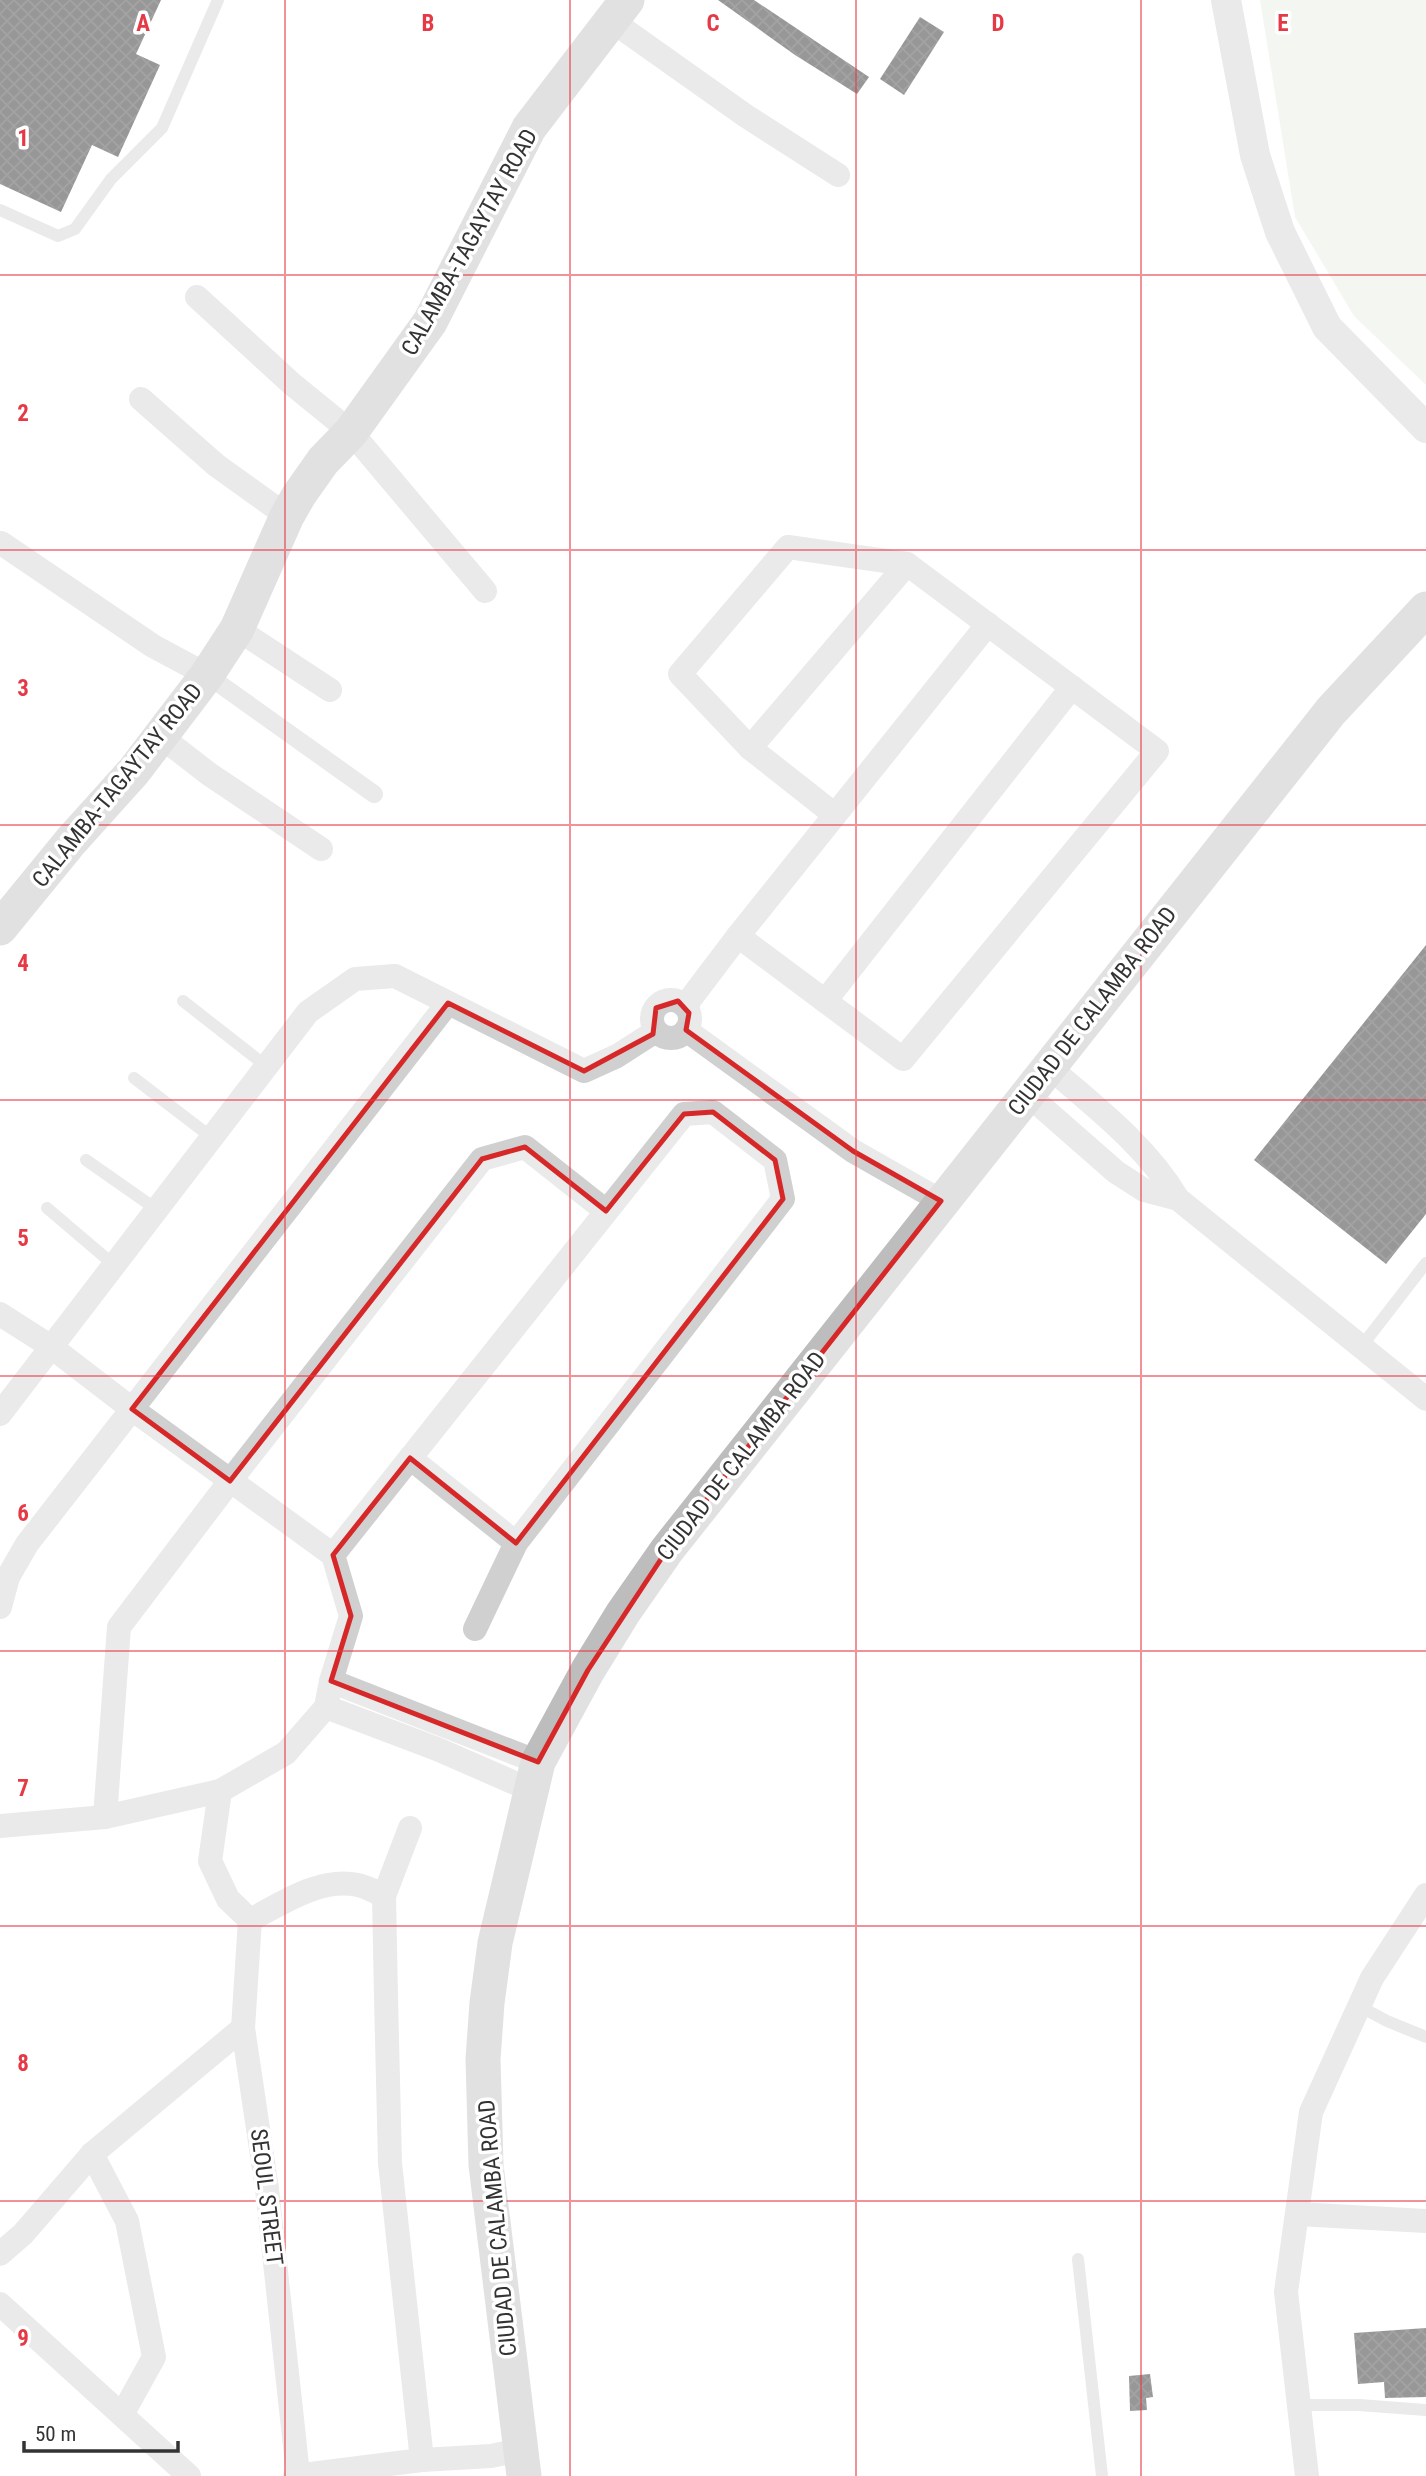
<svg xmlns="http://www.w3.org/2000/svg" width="1426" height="2476" font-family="'Roboto Condensed',sans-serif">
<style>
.green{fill:#e6ecdf}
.building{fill:url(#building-cross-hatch)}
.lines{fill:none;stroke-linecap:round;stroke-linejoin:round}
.service{stroke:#d0d0d0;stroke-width:12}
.pedestrian{stroke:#d0d0d0;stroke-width:18}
.minor{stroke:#d0d0d0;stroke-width:24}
.tertiary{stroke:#d0d0d0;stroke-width:30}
.secondary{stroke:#bdbdbd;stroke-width:35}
.marked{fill:none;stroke:#d62828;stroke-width:5;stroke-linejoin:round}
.grid{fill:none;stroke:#e63946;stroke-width:2;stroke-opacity:0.55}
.labels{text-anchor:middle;stroke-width:7;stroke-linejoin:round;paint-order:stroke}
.street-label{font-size:23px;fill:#333;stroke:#fff}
.grid-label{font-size:23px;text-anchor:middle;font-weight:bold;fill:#e63946;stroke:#fff;stroke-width:7;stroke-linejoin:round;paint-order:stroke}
</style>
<defs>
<pattern id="building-cross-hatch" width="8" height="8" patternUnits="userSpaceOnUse" patternTransform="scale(1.75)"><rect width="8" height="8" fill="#1a1a1a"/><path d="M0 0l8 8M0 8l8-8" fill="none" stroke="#333"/></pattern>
</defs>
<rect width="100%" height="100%" fill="#fff"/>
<!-- green -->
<path class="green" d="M1260 0H1426V385L1354 316 1295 217Z"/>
<!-- building -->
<g class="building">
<path d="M0 0H161L136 54 160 65 118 157 92 145 61 212 0 184Z"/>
<path d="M718 0H754L869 77 857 94 795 55Z"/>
<path d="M920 17 944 32 904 95 880 79Z"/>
<path d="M1426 945V1214L1386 1264 1254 1160Z"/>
<path d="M1426 2328V2397L1385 2398 1384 2382 1358 2384 1354 2333Z"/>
<path d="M1150 2374 1153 2397 1146 2398 1147 2410 1130 2411 1129 2376Z"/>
</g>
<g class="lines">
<!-- service -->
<g class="service">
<path d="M0 210 58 236 75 229 111 179 162 128 218 0"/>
<path d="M183 1001 266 1066"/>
<path d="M134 1078 211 1137"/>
<path d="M86 1160 156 1209"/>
<path d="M47 1208 114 1265"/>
<path d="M1361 1347 1426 1263"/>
<path d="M1359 2006 1387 2021 1426 2037"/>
<path d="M1078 2259 1102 2476"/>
<path d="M1299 2405H1359L1426 2410"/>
</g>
<!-- pedestrian -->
<path class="pedestrian" d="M207 675 374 794"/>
<!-- minor -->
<g class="minor">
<path d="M612 21 746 116 838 175"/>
<path d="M197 297 292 384 351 432 485 591"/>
<path d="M141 399 216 465 287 516"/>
<path d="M1 543 153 646 207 675"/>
<path d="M237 629 330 690"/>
<path d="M160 736 209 774 321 849"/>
<path d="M750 748 907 564"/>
<path d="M738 936 903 1059 1157 751 907 564 788 547 680 674 750 748 835 815"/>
<circle cx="671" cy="1019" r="19"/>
<path d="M825 1001 1072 687"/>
<path d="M685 1006 738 936 988 624"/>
<path d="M686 1030 853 1151 941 1201"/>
<path d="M1048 1066C1095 1107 1146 1145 1178 1199L1426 1399"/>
<path d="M1027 1094 1116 1172 1144 1190 1178 1199"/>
<path d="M0 1314 50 1346 132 1409 333 1555"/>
<path d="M0 1414 308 1012 355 979 395 976 584 1071 617 1056 656 1031"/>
<path d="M410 1458 516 1543"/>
<path d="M0 1607 8 1577 27 1544 448 1003"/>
<path d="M331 1681 538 1762"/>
<path d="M326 1707 437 1749 531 1790"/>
<path d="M220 1791 210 1861 228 1899 250 1920C283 1903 320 1877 358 1885 367 1887 376 1892 384 1896"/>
<path d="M105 1817 119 1627 230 1481 482 1159 525 1147 606 1211"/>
<path d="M0 1826 105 1817 220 1791 286 1753 326 1707 331 1681 351 1616 333 1555 684 1114 713 1112 775 1160 783 1199 516 1543 475 1629"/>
<path d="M410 1828 384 1896 386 1997 390 2163 422 2460"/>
<path d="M250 1920 243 2028 267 2189 298 2474"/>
<path d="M92 2154 127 2221 154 2357 123 2413"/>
<path d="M1297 2214 1426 2221"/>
<path d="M0 2254 23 2234 92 2154 243 2028"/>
<path d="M0 2304 189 2476"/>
<path d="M295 2476 422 2460 491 2456 520 2450"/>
<path d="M1307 2476 1286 2292 1311 2112 1372 1978 1426 1895"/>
</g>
<!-- tertiary -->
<path class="tertiary" d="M1226 0 1255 155 1280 232 1327 327 1426 428"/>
<!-- secondary -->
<g class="secondary">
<path d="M0 928 71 841 134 771 207 675 237 629 287 516 299 495 323 461 351 432 430 322 529 128 627 0"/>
<path d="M524 2476 486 2165 483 2059 487 2003 495 1943 538 1762 588 1670 623 1613 667 1550 1331 711 1426 609"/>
</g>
</g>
<!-- marked area -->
<path d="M0 0H1426V2476H0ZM678 1001 689 1013 686 1030 853 1151 941 1201 667 1550 588 1670 538 1762 331 1681 351 1616 333 1555 410 1458 516 1543 783 1199 775 1160 713 1112 684 1114 606 1211 525 1147 482 1159 230 1481 132 1409 448 1003 584 1071 653 1034 656 1008Z" fill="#fff" fill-opacity=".55" fill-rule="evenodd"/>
<path class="marked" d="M678 1001 689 1013 686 1030 853 1151 941 1201 667 1550 588 1670 538 1762 331 1681 351 1616 333 1555 410 1458 516 1543 783 1199 775 1160 713 1112 684 1114 606 1211 525 1147 482 1159 230 1481 132 1409 448 1003 584 1071 653 1034 656 1008Z"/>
<!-- grid -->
<path class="grid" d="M285 0V2476M570 0V2476M856 0V2476M1141 0V2476M0 275H1426M0 550H1426M0 825H1426M0 1100H1426M0 1376H1426M0 1651H1426M0 1926H1426M0 2201H1426"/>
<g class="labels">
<!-- street labels -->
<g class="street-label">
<text transform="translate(469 242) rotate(-61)" y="8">CALAMBA-TAGAYTAY ROAD</text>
<text transform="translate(117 785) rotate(-51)" y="8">CALAMBA-TAGAYTAY ROAD</text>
<text transform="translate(1092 1011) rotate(-52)" y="8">CIUDAD DE CALAMBA ROAD</text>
<text transform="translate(741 1456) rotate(-52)" y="8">CIUDAD DE CALAMBA ROAD</text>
<text transform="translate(267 2197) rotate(83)" y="8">SEOUL STREET</text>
<text transform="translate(497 2228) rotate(-95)" y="8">CIUDAD DE CALAMBA ROAD</text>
</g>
</g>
<g class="grid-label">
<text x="143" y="31">A</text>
<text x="428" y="31">B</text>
<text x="713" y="31">C</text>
<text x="998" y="31">D</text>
<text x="1283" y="31">E</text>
<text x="23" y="146">1</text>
<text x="23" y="421">2</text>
<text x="23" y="696">3</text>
<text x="23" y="971">4</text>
<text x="23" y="1246">5</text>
<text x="23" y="1521">6</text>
<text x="23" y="1796">7</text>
<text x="23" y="2071">8</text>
<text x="23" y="2346">9</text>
</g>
<!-- scale -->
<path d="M24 2441v10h154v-10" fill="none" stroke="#333333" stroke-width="3.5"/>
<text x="35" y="2441" font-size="21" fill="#333333" stroke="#ffffff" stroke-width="5" paint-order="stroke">50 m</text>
</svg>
